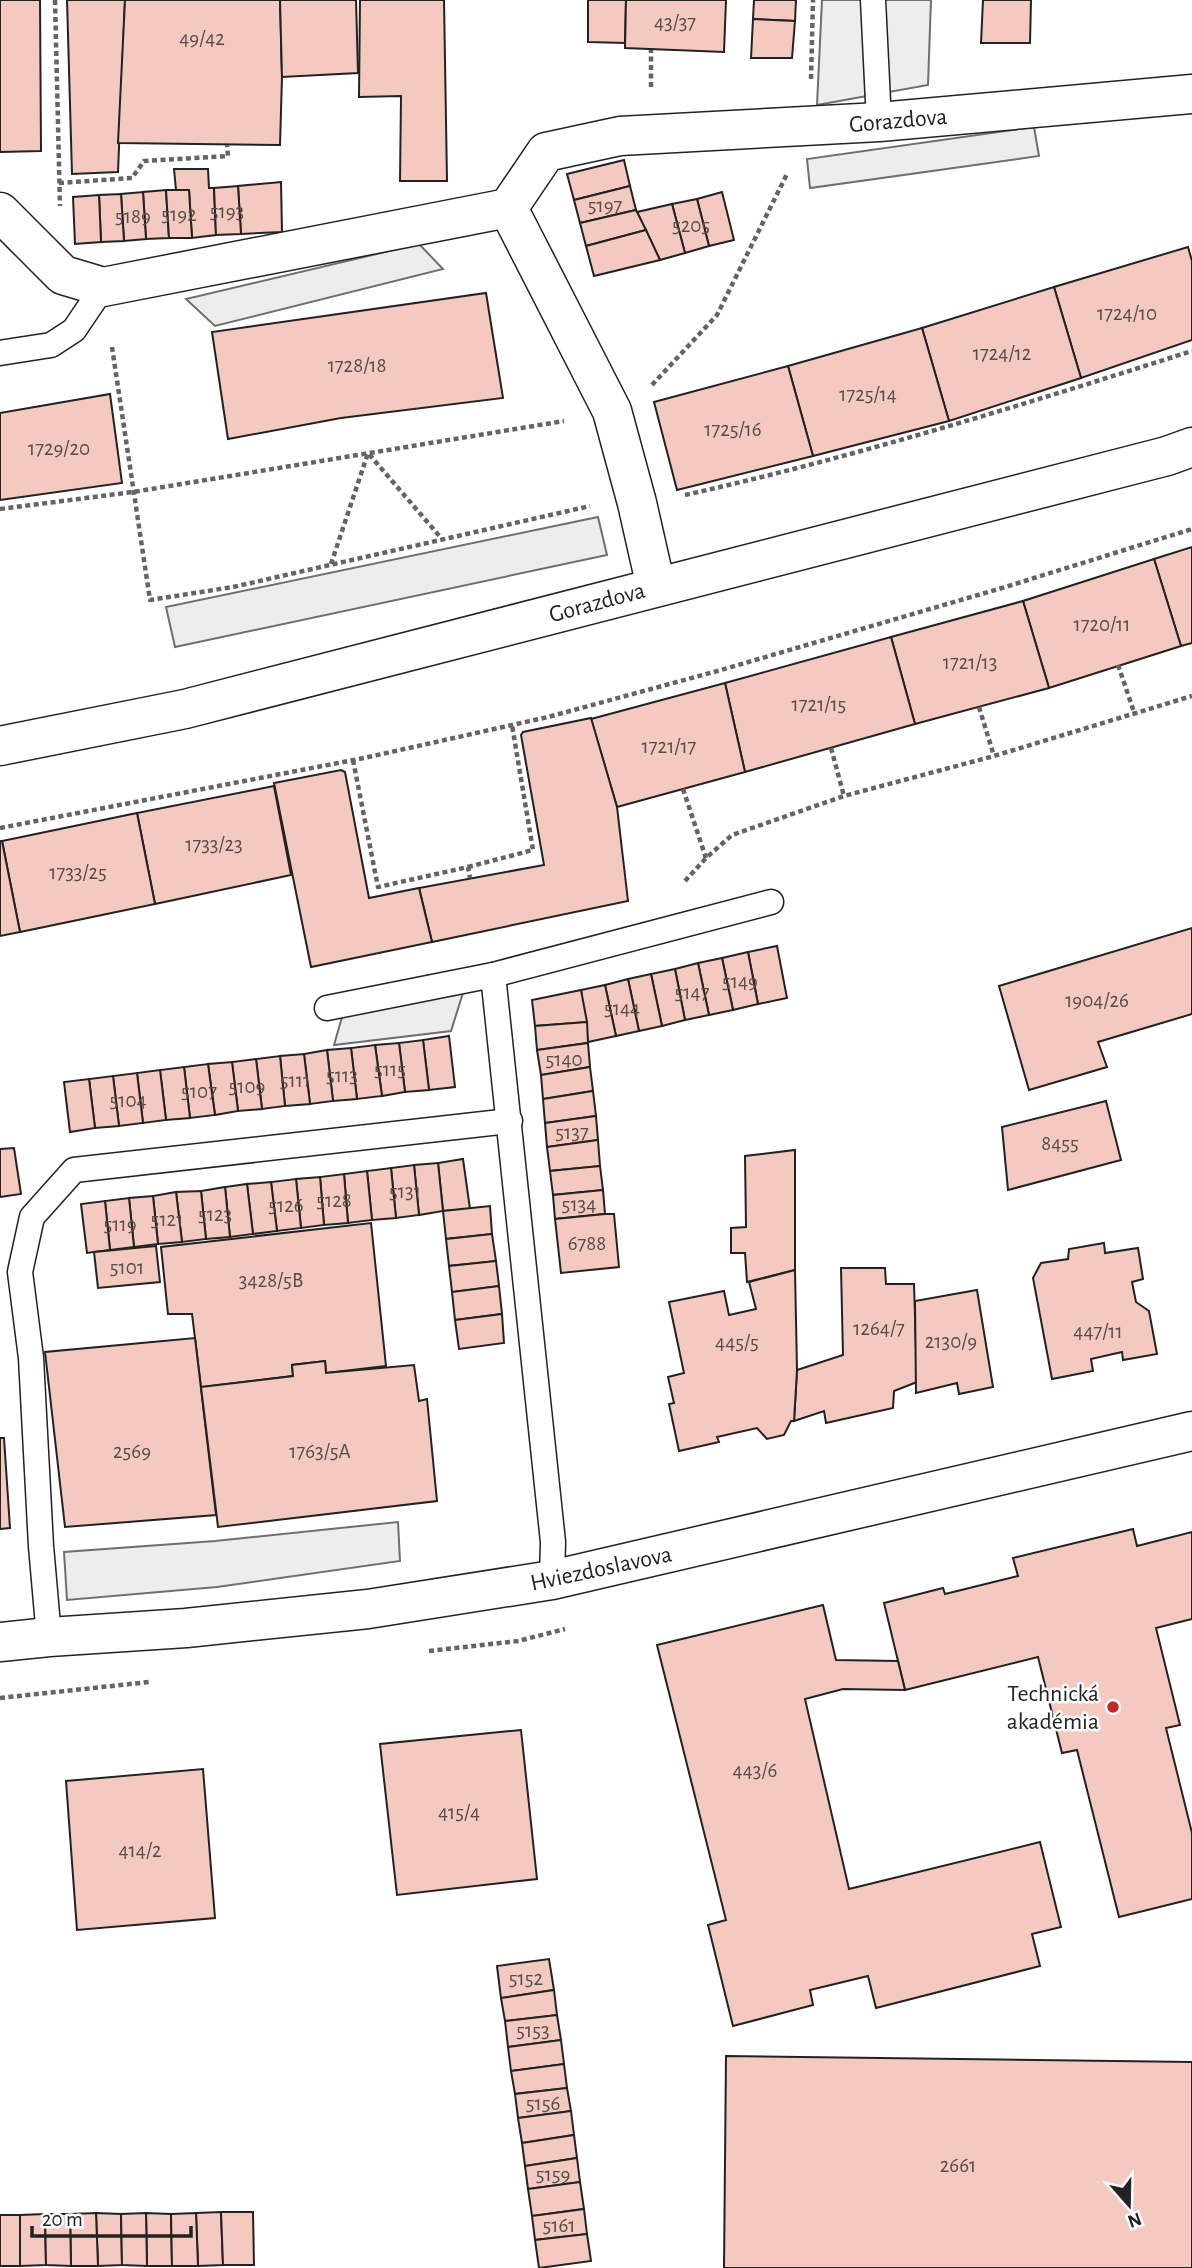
<svg xmlns="http://www.w3.org/2000/svg" width="1192" height="2268" font-family="'Alegreya Sans',sans-serif">
<style>
.parking{fill:#ededed;stroke:#6f6f6f;stroke-width:2}
.building{fill:#f3c9c0;stroke:#222;stroke-width:2}
.lines{fill:none;stroke-linecap:round;stroke-linejoin:round}
.lane-casing{stroke:#222;stroke-width:27}
.street-casing{stroke:#222;stroke-width:41}
.path{stroke:#646464;stroke-width:4.5;stroke-dasharray:5 3.5;stroke-linecap:butt}
.lane{stroke:#fff;stroke-width:24}
.street{stroke:#fff;stroke-width:38}
.poi-dot{fill:#c62828;stroke:#fff;stroke-width:2.5}
.labels{text-anchor:middle;stroke-width:5;stroke-linejoin:round;paint-order:stroke}
.number-label{font-size:21px;fill:#564c4a}
.street-label{font-size:24px;fill:#222;stroke:#fff}
.poi-label{font-size:24px;fill:#222;stroke:#fff;text-anchor:end}
</style>
<rect width="100%" height="100%" fill="#fff"/>
<!-- parking -->
<g class="parking">
<path d="M822 0H931L928 85 817 105Z"/>
<path d="M1034 127 1039 156 810 188 807 159Z"/>
<path d="M419 244 443 269 215 326 186 299Z"/>
<path d="M598 517 607 555 175 647 166 607Z"/>
<path d="M463 993 451 1031 334 1045 344 1010Z"/>
<path d="M398 1522 400 1561 217 1587 67 1600 64 1552 215 1541Z"/>
</g>
<!-- building -->
<g class="building">
<path d="M0 0H40L41 151 0 152Z"/>
<path d="M67 0H125L118 172 72 174Z"/>
<path d="M125 0H280L282 77 280 145 118 143Z"/>
<path d="M280 0H356L358 73 282 77Z"/>
<path d="M360 0H444L447 181H400L401 96 359 97Z"/>
<path d="M588 0H626L625 43 588 42Z"/>
<path d="M626 0H726L724 52 625 48Z"/>
<path d="M754 0H796L795 21 753 19Z"/>
<path d="M983 0H1031L1030 43H981Z"/>
<path d="M753 19 795 21 792 58H751Z"/>
<path d="M624 160 630 186 574 200 567 174Z"/>
<path d="M174 169H208L209 188H214L216 235 192 238 189 190H176Z"/>
<path d="M281 182 282 232 241 234 238 186Z"/>
<path d="M238 186 241 234 216 235 214 188Z"/>
<path d="M630 186 636 210 580 223 574 200Z"/>
<path d="M166 190 169 238 146 239 143 192Z"/>
<path d="M166 190H189L192 238H169Z"/>
<path d="M143 192 146 239 124 241 121 194Z"/>
<path d="M722 192 734 240 709 246 697 199Z"/>
<path d="M121 194 124 241 101 242 99 195Z"/>
<path d="M99 195 101 242 75 244 73 197Z"/>
<path d="M697 199 709 246 685 253 672 204Z"/>
<path d="M672 204 685 253 660 260 637 212Z"/>
<path d="M636 210 646 230 586 246 580 223Z"/>
<path d="M646 230 660 260 594 276 586 246Z"/>
<path d="M1188 247 1192 261V340L1081 378 1054 287Z"/>
<path d="M1054 287 1081 378 949 421 922 328Z"/>
<path d="M486 293 503 398 341 418 228 439 212 332Z"/>
<path d="M922 328 949 421 813 456 788 366Z"/>
<path d="M788 366 813 456 677 490 654 402Z"/>
<path d="M110 394 122 483 0 500V413Z"/>
<path d="M1192 547V643L1181 646 1154 559Z"/>
<path d="M1154 559 1181 646 1049 688 1023 601Z"/>
<path d="M1023 601 1049 688 915 724 891 637Z"/>
<path d="M891 637 915 724 745 772 725 683Z"/>
<path d="M725 683 745 772 617 807 591 719Z"/>
<path d="M591 718 617 807 628 901 432 942 419 888 544 865 521 735 523 732Z"/>
<path d="M341 770 345 772 369 898 419 888 432 942 311 967 274 783Z"/>
<path d="M274 786 291 875 155 904 137 813Z"/>
<path d="M137 813 155 904 20 932 2 841Z"/>
<path d="M0 841H2L20 932 0 936Z"/>
<path d="M1192 928V1014L1098 1042 1107 1067 1029 1090 999 986Z"/>
<path d="M777 946 787 998 758 1004 748 952Z"/>
<path d="M748 952 758 1004 733 1010 722 958Z"/>
<path d="M722 958 733 1010 709 1015 698 963Z"/>
<path d="M698 963 709 1015 685 1020 675 969Z"/>
<path d="M675 969 685 1020 662 1026 651 974Z"/>
<path d="M651 974 662 1026 639 1031 628 979Z"/>
<path d="M628 979 639 1031 616 1036 605 985Z"/>
<path d="M605 985 616 1036 588 1042 581 990Z"/>
<path d="M581 990 587 1022 535 1026 532 1000Z"/>
<path d="M587 1022 588 1043 537 1050 535 1026Z"/>
<path d="M449 1036 455 1087 429 1090 423 1040Z"/>
<path d="M423 1040 429 1090 405 1092 399 1043Z"/>
<path d="M399 1043 405 1092 382 1096 375 1045Z"/>
<path d="M588 1043 590 1067 541 1075 537 1050Z"/>
<path d="M375 1045 382 1096 357 1099 351 1048Z"/>
<path d="M351 1048 357 1099 333 1101 327 1050Z"/>
<path d="M327 1050 333 1101 310 1104 304 1054Z"/>
<path d="M304 1054 310 1104 285 1106 280 1056Z"/>
<path d="M280 1056 285 1106 262 1109 256 1059Z"/>
<path d="M256 1059 262 1109 238 1111 232 1062Z"/>
<path d="M232 1062 238 1111 215 1115 208 1064Z"/>
<path d="M208 1064 215 1115 190 1118 184 1067Z"/>
<path d="M184 1067 190 1118 166 1120 160 1070Z"/>
<path d="M590 1067 593 1091 543 1099 541 1075Z"/>
<path d="M160 1070 166 1120 143 1123 137 1073Z"/>
<path d="M137 1073 143 1123 119 1126 113 1076Z"/>
<path d="M113 1076 119 1126 95 1128 89 1079Z"/>
<path d="M89 1079 95 1128 70 1132 64 1082Z"/>
<path d="M593 1091 596 1116 545 1123 543 1099Z"/>
<path d="M1106 1101 1121 1160 1008 1190 1002 1127Z"/>
<path d="M596 1116 598 1140 547 1147 545 1123Z"/>
<path d="M598 1140 600 1166 550 1171 547 1147Z"/>
<path d="M14 1148 21 1194 0 1197V1149Z"/>
<path d="M795 1150V1270L747 1282 745 1253H731V1228L746 1227 745 1156Z"/>
<path d="M463 1159 470 1209 443 1211 438 1163Z"/>
<path d="M438 1163 443 1211 419 1215 414 1165Z"/>
<path d="M414 1165 419 1215 396 1218 391 1168Z"/>
<path d="M600 1166 603 1190 553 1195 550 1171Z"/>
<path d="M391 1168 396 1218 372 1220 367 1171Z"/>
<path d="M367 1171 372 1220 348 1223 344 1174Z"/>
<path d="M344 1174 348 1223 324 1225 320 1177Z"/>
<path d="M320 1177 324 1225 301 1228 296 1179Z"/>
<path d="M296 1179 301 1228 277 1231 271 1182Z"/>
<path d="M271 1182 277 1231 253 1234 247 1184Z"/>
<path d="M247 1184 253 1234 230 1237 225 1187Z"/>
<path d="M225 1187 230 1237 206 1239 201 1191Z"/>
<path d="M603 1190 605 1214 555 1219 553 1195Z"/>
<path d="M201 1191 206 1239 182 1242 176 1192Z"/>
<path d="M176 1192 182 1242 158 1244 153 1196Z"/>
<path d="M153 1196 158 1244 134 1247 129 1198Z"/>
<path d="M129 1198 134 1247 110 1250 105 1201Z"/>
<path d="M105 1201 110 1250 87 1253 81 1204Z"/>
<path d="M490 1206 492 1234 446 1239 443 1211Z"/>
<path d="M605 1214H614L619 1267 561 1273 555 1219Z"/>
<path d="M371 1223 386 1366 326 1373 325 1361 292 1365 293 1376 201 1387 192 1314H168L161 1247Z"/>
<path d="M492 1234 496 1261 449 1266 446 1239Z"/>
<path d="M1104 1243 1105 1253 1138 1248 1143 1279 1132 1282 1136 1302 1149 1311 1157 1354 1123 1360 1122 1352 1091 1359 1093 1371 1052 1379 1033 1278 1041 1263 1068 1259 1069 1249Z"/>
<path d="M156 1246 160 1282 98 1288 94 1252Z"/>
<path d="M496 1261 499 1286 452 1292 449 1266Z"/>
<path d="M841 1268H885L886 1284H914L917 1382 894 1391 893 1408 826 1423 824 1411 794 1421 797 1370 843 1355Z"/>
<path d="M795 1270 797 1370 794 1421H791L784 1435 767 1439 757 1428 717 1437 719 1442 679 1451 669 1404 674 1403 668 1377 684 1373 669 1302 724 1291 729 1315 756 1309 749 1282Z"/>
<path d="M499 1286 502 1314 455 1320 452 1292Z"/>
<path d="M977 1290 993 1387 959 1394 957 1383 916 1393 915 1301Z"/>
<path d="M502 1314 504 1343 459 1349 455 1320Z"/>
<path d="M195 1338 216 1515 65 1527 45 1352Z"/>
<path d="M325 1361 326 1373 414 1365 419 1401 427 1399 437 1501 218 1527 201 1387 293 1376 292 1365Z"/>
<path d="M0 1438H4L10 1528 0 1529Z"/>
<path d="M1133 1529 1137 1546 1192 1532V1619L1156 1628 1180 1725 1166 1728 1192 1833V1899L1119 1917 1077 1750 1062 1753 1038 1657 905 1690 884 1603 943 1588 945 1594 1018 1576 1013 1558Z"/>
<path d="M823 1605 836 1660 898 1661 905 1690 843 1689 805 1699 849 1889 1040 1842 1061 1927 1032 1934 1040 1966 876 2008 868 1976 810 1990 813 2005 733 2026 708 1925 726 1920 657 1645Z"/>
<path d="M521 1730 537 1879 397 1895 380 1744Z"/>
<path d="M203 1769 215 1918 77 1930 66 1781Z"/>
<path d="M549 1959 554 1990 501 1998 497 1966Z"/>
<path d="M554 1990 557 2015 505 2021 501 1998Z"/>
<path d="M557 2015 561 2040 508 2047 505 2021Z"/>
<path d="M561 2040 564 2064 511 2071 508 2047Z"/>
<path d="M726 2056 1192 2062V2268H724Z"/>
<path d="M564 2064 567 2088 515 2094 511 2071Z"/>
<path d="M567 2088 571 2111 518 2118 515 2094Z"/>
<path d="M571 2111 574 2135 522 2143 518 2118Z"/>
<path d="M574 2135 577 2158 525 2166 522 2143Z"/>
<path d="M577 2158 580 2182 528 2189 525 2166Z"/>
<path d="M580 2182 584 2209 532 2216 528 2189Z"/>
<path d="M584 2209 587 2234 535 2240 532 2216Z"/>
<path d="M221 2212 223 2265 198 2266 196 2213Z"/>
<path d="M221 2212H253L254 2265H223Z"/>
<path d="M96 2213 121 2214 122 2265 98 2266Z"/>
<path d="M96 2213 98 2266H71L70 2214Z"/>
<path d="M146 2213 171 2214 172 2266H147Z"/>
<path d="M146 2213 147 2266 122 2265 121 2214Z"/>
<path d="M196 2213 198 2266H172L171 2214Z"/>
<path d="M45 2214 46 2265 20 2266V2215Z"/>
<path d="M45 2214H70L71 2266 46 2265Z"/>
<rect x="0" y="2215" width="20" height="51"/>
<path d="M587 2234 591 2261 539 2268 535 2240Z"/>
</g>
<g class="lines">
<defs>
<g id="lane">
<path d="M873 0 879 122"/>
<path d="M0 353 51 345 74 330 103 287"/>
<path d="M493 975 771 902"/>
<path d="M327 1008 493 975 553 1542 552 1580"/>
<path d="M49 1637 41 1546 31 1358 20 1272 32 1217 74 1170 510 1121"/>
</g>
<g id="street">
<path d="M508 208 546 152 620 136 879 122 1192 94"/>
<path d="M508 208 612 411 637 503 656 587"/>
<path d="M0 212 63 275 103 287 508 208"/>
<path d="M0 746 185 709 1167 456 1192 447"/>
<path d="M0 1642 49 1637 186 1628 368 1609 552 1580 1192 1431"/>
</g>
</defs>
<!-- lane casing -->
<use href="#lane" class="lane-casing"/>
<!-- street casing -->
<use href="#street" class="street-casing"/>
<!-- path -->
<g class="path">
<path d="M55 0 60 206"/>
<path d="M811 79 813 0"/>
<path d="M651 87V50"/>
<path d="M59 183 132 178 144 161 228 156 227 145"/>
<path d="M112 347 150 600 233 587 590 506"/>
<path d="M652 385 717 315 787 174"/>
<path d="M685 495C856 457 1025 404 1192 351"/>
<path d="M0 509 133 492 564 421"/>
<path d="M331 564 368 453 442 539"/>
<path d="M1118 665 1135 715"/>
<path d="M979 707 994 756"/>
<path d="M831 748 844 796"/>
<path d="M353 760 378 887 468 867 470 878"/>
<path d="M683 789 706 858"/>
<path d="M0 828 364 758 548 717 721 670 1002 588 1192 529"/>
<path d="M468 867 533 850 512 725"/>
<path d="M685 881 706 858 732 835 844 796 994 756 1192 696"/>
<path d="M429 1651 518 1641 565 1629"/>
<path d="M0 1698 149 1682"/>
</g>
<!-- lane -->
<use href="#lane" class="lane"/>
<!-- street -->
<use href="#street" class="street"/>
</g>
<!-- markers -->
<circle class="poi-dot" cx="1113" cy="1707" r="7"/>
<g class="labels">
<!-- number labels -->
<g class="number-label">
<text x="675" y="29">43/37</text>
<text x="202" y="45">49/42</text>
<text x="605" y="212">5197</text>
<text x="227" y="218">5193</text>
<text x="179" y="221">5192</text>
<text x="133" y="223">5189</text>
<text x="691" y="232">5205</text>
<text x="1127" y="320">1724/10</text>
<text x="1002" y="360">1724/12</text>
<text x="357" y="372">1728/18</text>
<text x="868" y="401">1725/14</text>
<text x="733" y="436">1725/16</text>
<text x="59" y="455">1729/20</text>
<text x="1102" y="631">1720/11</text>
<text x="970" y="669">1721/13</text>
<text x="819" y="711">1721/15</text>
<text x="669" y="753">1721/17</text>
<text x="214" y="851">1733/23</text>
<text x="78" y="879">1733/25</text>
<text x="740" y="988">5149</text>
<text x="692" y="999">5147</text>
<text x="1097" y="1007">1904/26</text>
<text x="622" y="1015">5144</text>
<text x="564" y="1066">5140</text>
<text x="390" y="1076">5115</text>
<text x="342" y="1082">5113</text>
<text x="295" y="1087">5111</text>
<text x="247" y="1093">5109</text>
<text x="199" y="1098">5107</text>
<text x="128" y="1107">5104</text>
<text x="572" y="1139">5137</text>
<text x="1060" y="1150">8455</text>
<text x="405" y="1198">5131</text>
<text x="334" y="1207">5128</text>
<text x="579" y="1211">5134</text>
<text x="286" y="1212">5126</text>
<text x="215" y="1221">5123</text>
<text x="167" y="1226">5121</text>
<text x="120" y="1231">5119</text>
<text x="587" y="1250">6788</text>
<text x="127" y="1274">5101</text>
<text x="271" y="1287">3428/5B</text>
<text x="879" y="1335">1264/7</text>
<text x="1098" y="1338">447/11</text>
<text x="951" y="1348">2130/9</text>
<text x="737" y="1349">445/5</text>
<text x="132" y="1458">2569</text>
<text x="320" y="1458">1763/5A</text>
<text x="755" y="1777">443/6</text>
<text x="459" y="1819">415/4</text>
<text x="140" y="1857">414/2</text>
<text x="526" y="1985">5152</text>
<text x="533" y="2037">5153</text>
<text x="543" y="2110">5156</text>
<text x="958" y="2172">2661</text>
<text x="553" y="2181">5159</text>
<text x="559" y="2232">5161</text>
</g>
<!-- street labels -->
<g class="street-label">
<text transform="translate(898 120) rotate(-5)" y="8">Gorazdova</text>
<text transform="translate(597 602) rotate(-15)" y="8">Gorazdova</text>
<text transform="translate(601 1568) rotate(-12)" y="8">Hviezdoslavova</text>
</g>
<!-- poi labels -->
<g class="poi-label">
<text x="1099" y="1701">Technická<tspan x="1099" dy="28">akadémia</tspan></text>
</g>
</g>
<!-- north arrow -->
<g transform="translate(1129 2205) rotate(160)" stroke="#ffffff" stroke-width="5" paint-order="stroke">
<path d="M0-5L12 26L0 18L-12 26Z" fill="#222222"/>
<text y="-10" font-size="19" font-weight="bold" text-anchor="middle" fill="#222222">N</text>
</g>
<!-- scale -->
<path d="M32 2226v10h159v-10" fill="none" stroke="#222222" stroke-width="3.5"/>
<text x="42" y="2226" font-size="21" fill="#222222" stroke="#ffffff" stroke-width="5" paint-order="stroke">20 m</text>
</svg>
